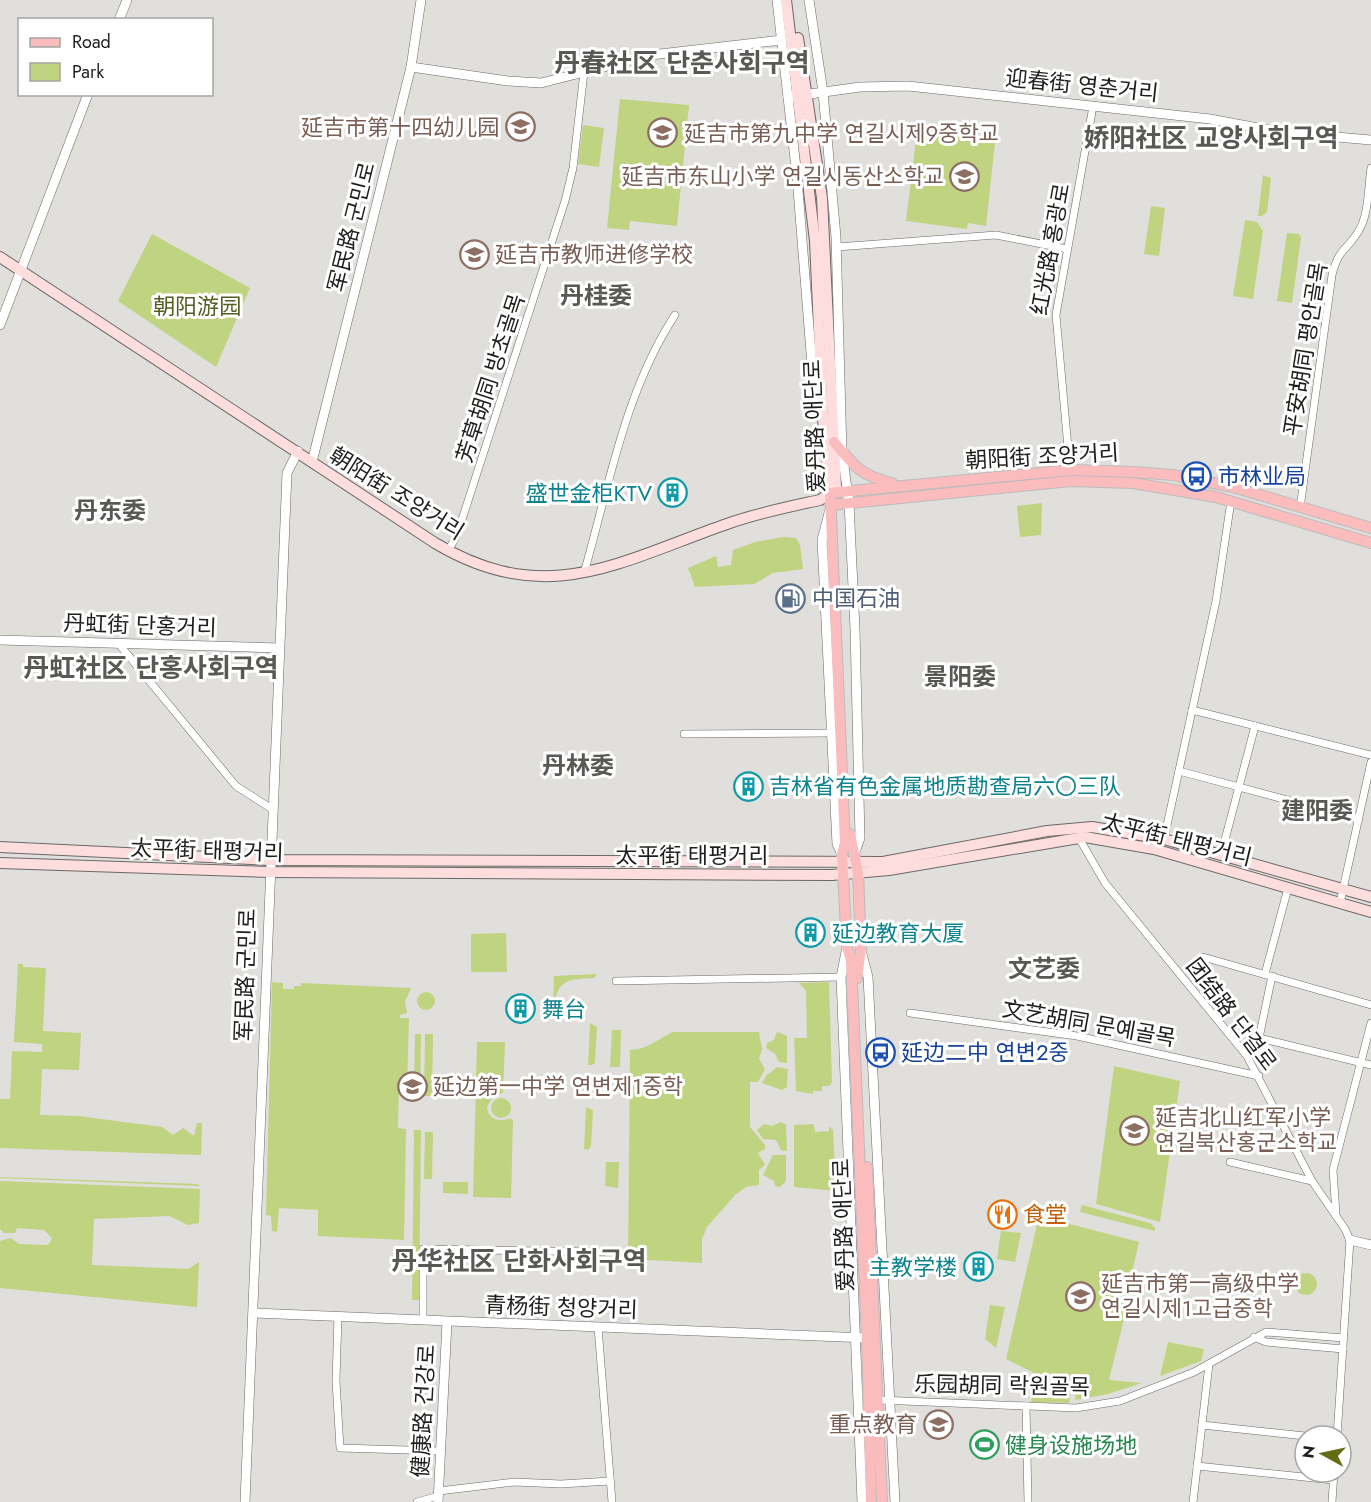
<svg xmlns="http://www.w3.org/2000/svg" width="1371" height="1502" font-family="Jost,'Noto Sans SC','Noto Sans KR',sans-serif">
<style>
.green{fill:#c0d380}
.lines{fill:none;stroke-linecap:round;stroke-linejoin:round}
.minor-casing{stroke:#6a6966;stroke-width:8}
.tertiary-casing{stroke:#6a6966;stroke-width:10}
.secondary-casing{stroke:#6a6966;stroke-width:12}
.primary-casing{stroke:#bcbcbb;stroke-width:12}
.minor{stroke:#fff;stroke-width:7}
.tertiary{stroke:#fff;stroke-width:9}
.secondary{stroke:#fdddde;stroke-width:10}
.primary{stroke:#fbbcbe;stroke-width:10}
.labels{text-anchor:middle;stroke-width:6;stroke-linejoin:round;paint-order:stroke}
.street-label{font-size:22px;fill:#1f1e1d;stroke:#fff}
.education-label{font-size:22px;fill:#785e54;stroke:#fff;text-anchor:start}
.park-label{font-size:22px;fill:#535e22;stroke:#fff}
.transit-label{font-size:22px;fill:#164399;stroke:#fff;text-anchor:start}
.culture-label{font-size:22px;fill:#0d838f;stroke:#fff;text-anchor:start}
.service-label{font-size:22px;fill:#4e5e75;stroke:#fff;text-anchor:start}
.food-label{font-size:22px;fill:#c56008;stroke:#fff;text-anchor:start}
.leisure-label{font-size:22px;fill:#27864d;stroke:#fff;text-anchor:start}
.neighbourhood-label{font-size:24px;font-weight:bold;fill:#595855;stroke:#fff}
.quarter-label{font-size:26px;font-weight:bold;fill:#595855;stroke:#fff}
</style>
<rect width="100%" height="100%" fill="#e0dfdb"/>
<!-- green -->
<g class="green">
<path d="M620 99 689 105 677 226 630 221 629 230 607 228Z"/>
<path d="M918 124 969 130 973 139 995 142 986 226 968 223 967 229 906 221Z"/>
<path d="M583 125 604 128 599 167 578 164Z"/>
<path d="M1263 175 1271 178 1267 212 1262 216H1258Z"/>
<path d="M1151 206 1165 208 1159 256 1144 254Z"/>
<path d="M1245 220 1257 222 1263 231 1253 299 1233 296Z"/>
<path d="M1287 233 1299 234 1301 238 1292 303 1277 301Z"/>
<path d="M152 234 250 288 216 367 118 301Z"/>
<path d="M1042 503 1041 535 1020 537 1017 506Z"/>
<path d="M783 537 796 538 800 545 803 569 773 573 754 584 695 587 688 568 716 556 718 567 731 565 733 550 755 542Z"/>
<path d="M506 933 507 972H471V934Z"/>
<path d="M18 964H23V967L46 968 43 1031 81 1033 79 1070 42 1069 40 1115 78 1116 162 1127 173 1135 183 1128 194 1136 197 1123H202L201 1155 0 1148V1099H10L12 1051 42 1052V1044L14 1042Z"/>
<path d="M597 974 594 978C566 979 558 980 553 1008L554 976Z"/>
<path d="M272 982 283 983V989H294V986H301V983L411 988 405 1002 407 1013 400 1015V1018H409L407 1086H399L398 1128 406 1129 404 1240 318 1236V1210L279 1208 277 1232 272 1231 271 1216 266 1215Z"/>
<path d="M829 982 832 1082 829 1086H822V1091H813V1094L796 1091 794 1038H807L806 991 799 983Z"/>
<circle cx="426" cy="1001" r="9"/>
<path d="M590 1023 597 1027 595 1063 592 1065H588Z"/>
<path d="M612 1030H621L620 1067H610Z"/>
<path d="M673 1032H759L762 1049 759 1059 765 1069 758 1082H750V1127L765 1145V1149L758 1153 765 1165 759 1170V1185L746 1187 735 1195 707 1227 702 1239V1263L628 1259 630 1050C646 1050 658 1039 673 1032Z"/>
<path d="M777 1032 787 1036V1063L779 1062 775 1054 766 1048 767 1043 774 1040Z"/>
<path d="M415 1034H421L420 1095H414Z"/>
<path d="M425 1034H433L432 1096H424Z"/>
<path d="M477 1042H505L503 1093 493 1096 487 1107C488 1119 499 1123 510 1118L513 1120 511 1198 473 1197Z"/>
<path d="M1114 1066 1180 1081 1160 1222 1096 1204Z"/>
<path d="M777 1067 788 1069 787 1087 782 1090 762 1083 766 1076Z"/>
<circle cx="501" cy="1108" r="10"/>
<path d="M586 1107 593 1110 591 1146 588 1150 584 1149Z"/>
<path d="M781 1122 786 1125 787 1151 781 1150 776 1140 763 1139 757 1130 764 1124 772 1126Z"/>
<path d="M814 1124 815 1132 829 1131V1126L833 1130 836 1191 794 1187V1125Z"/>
<path d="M414 1130H421L419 1300H412Z"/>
<path d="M425 1132H433L432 1179H424Z"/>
<path d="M773 1155H786V1181L780 1187 775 1186 774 1181 763 1175Z"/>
<path d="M606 1162H619L618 1188 605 1186Z"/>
<path d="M0 1177 198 1184 200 1186 0 1178Z"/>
<path d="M0 1181 200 1189 199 1223 188 1225 169 1216 94 1219 92 1265 188 1269 199 1262 197 1307 0 1288V1241L11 1238 19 1244 45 1245 49 1244 52 1238 44 1230 17 1228 15 1233H4L0 1229Z"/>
<path d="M443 1182H468V1194L443 1193Z"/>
<path d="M1082 1205 1150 1223 1155 1228V1231L1080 1212Z"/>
<path d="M1039 1216 1139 1242 1132 1272 1135 1274 1109 1380 1142 1383 1108 1394 1075 1400 1078 1379 1073 1378 1069 1403 1031 1402 1036 1374 1006 1359Z"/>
<path d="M1001 1231 1021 1233 1015 1262 997 1259Z"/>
<circle cx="1306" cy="1284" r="11"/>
<path d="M990 1305 1005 1307 996 1348 985 1339Z"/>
<path d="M1168 1342 1204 1349 1201 1361 1160 1376Z"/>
<path d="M994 1435 995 1454 974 1455 973 1436Z"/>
</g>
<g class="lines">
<defs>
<g id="minor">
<path d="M837 247 996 235 1067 249"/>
<path d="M1070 470 1056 315 1093 106"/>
<path d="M1300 508 1332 275C1339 247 1346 252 1358 232 1369 216 1368 187 1371 168"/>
<path d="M448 551 457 535 565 201 573 168 584 72"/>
<path d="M584 573C609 486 625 391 675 315"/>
<path d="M118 643 236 786 272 809"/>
<path d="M1192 710 1371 755"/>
<path d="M684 734 831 733"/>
<path d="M1179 771 1359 819"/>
<path d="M1079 838 1105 883 1247 1056 1312 1181 1345 1229 1350 1240 1337 1436"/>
<path d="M1164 839 1216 601 1231 501"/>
<path d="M1221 855 1255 726"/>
<path d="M1340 903 1371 762"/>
<path d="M1203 957 1371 1005"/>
<path d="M1265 974 1288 888"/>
<path d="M1272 976 1259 1038 1371 1065"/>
<path d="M616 981 841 977"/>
<path d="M910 1013 1077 1036 1259 1076"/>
<path d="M1230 1162 1312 1181"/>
<path d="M1336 1214 1333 1170 1371 1023"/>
<path d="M338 1316 336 1381 340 1448 441 1451"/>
<path d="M423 1319V1249L603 1252"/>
<path d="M598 1327 612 1502"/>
<path d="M1254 1337 1266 1342 1343 1349"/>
<path d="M879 1400 1076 1408 1120 1401 1194 1372 1266 1332 1344 1338"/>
<path d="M1026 1406 1028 1502"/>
<path d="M1202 1425 1305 1436"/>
<path d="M1197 1466 1333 1480"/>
<path d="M439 1491 514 1482 561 1484 610 1481"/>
<path d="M417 1502 439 1496"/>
<path d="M1193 1502 1209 1364"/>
<path d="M1332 1502 1334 1472"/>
</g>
<g id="tertiary">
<path d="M777 0 797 177 815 403 822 417"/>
<path d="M809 0 823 92 836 237 842 452 849 503 855 629 860 838 855 852"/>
<path d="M119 20 127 0"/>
<path d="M411 67 508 81 541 83 651 55 782 40"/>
<path d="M788 97 860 87 908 86 1210 119 1280 132 1371 140"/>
<path d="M0 325 88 94"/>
<path d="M312 462 411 67 421 0"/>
<path d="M829 513 822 540 837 844 842 854"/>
<path d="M0 640 279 648"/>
<path d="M847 947 841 977 862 1502"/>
<path d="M862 954 868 977 895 1502"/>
<path d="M1350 1240 1371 1245"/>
<path d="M254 1313 867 1338"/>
<path d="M245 1502 287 473 298 451"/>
<path d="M438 1502 447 1322"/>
</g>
<g id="secondary">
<path d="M798 38 822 198 836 486"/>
<path d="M0 257 435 543C547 610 620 561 727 524 757 513 788 507 820 500L830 493 823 419 815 241 786 0"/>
<path d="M0 847 270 860 883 862 1047 831 1092 827 1164 839 1371 897"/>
<path d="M0 863 269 872 832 875 889 870 1085 837 1154 849 1371 912"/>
</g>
<g id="primary">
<path d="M834 442C854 466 861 476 892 483"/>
<path d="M831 505 1071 481 1133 483 1216 497 1371 543"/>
<path d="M850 834 858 873 861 949 857 978"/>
<path d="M867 1167 882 1502"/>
<path d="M871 1502 867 1338 851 960 847 947 842 854 845 843 830 493 1070 470 1134 472 1173 475 1233 487 1371 528"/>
</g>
</defs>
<!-- minor casing -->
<use href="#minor" class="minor-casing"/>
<!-- tertiary casing -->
<use href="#tertiary" class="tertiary-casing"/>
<!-- secondary casing -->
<use href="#secondary" class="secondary-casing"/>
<!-- primary casing -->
<use href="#primary" class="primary-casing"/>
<!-- minor -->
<use href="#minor" class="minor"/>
<!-- tertiary -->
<use href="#tertiary" class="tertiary"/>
<!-- secondary -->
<use href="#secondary" class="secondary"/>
<!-- primary -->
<use href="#primary" class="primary"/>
</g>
<!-- icons -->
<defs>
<symbol id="school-ring" viewBox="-11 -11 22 22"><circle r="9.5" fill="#fff" stroke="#8d6e63" stroke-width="1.5"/><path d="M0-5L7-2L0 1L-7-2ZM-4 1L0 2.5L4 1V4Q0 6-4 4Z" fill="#8d6e63"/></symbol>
<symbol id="bus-ring" viewBox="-11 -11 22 22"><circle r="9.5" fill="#fff" stroke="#1a4fb4" stroke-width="1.5"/><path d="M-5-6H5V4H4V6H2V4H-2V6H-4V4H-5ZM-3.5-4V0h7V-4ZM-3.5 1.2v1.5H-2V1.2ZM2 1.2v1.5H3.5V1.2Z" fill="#1a4fb4"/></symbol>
<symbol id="building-ring" viewBox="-11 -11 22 22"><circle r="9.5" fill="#fff" stroke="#0f9aa8" stroke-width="1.5"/><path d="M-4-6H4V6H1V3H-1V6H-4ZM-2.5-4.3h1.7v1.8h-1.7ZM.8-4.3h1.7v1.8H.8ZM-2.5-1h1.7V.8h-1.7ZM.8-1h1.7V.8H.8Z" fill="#0f9aa8"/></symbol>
<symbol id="fuel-ring" viewBox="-11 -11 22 22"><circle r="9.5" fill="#fff" stroke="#5c6f8a" stroke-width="1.5"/><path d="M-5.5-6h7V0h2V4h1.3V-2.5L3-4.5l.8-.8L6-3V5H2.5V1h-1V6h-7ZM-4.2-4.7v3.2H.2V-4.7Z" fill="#5c6f8a"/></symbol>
<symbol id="restaurant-ring" viewBox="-11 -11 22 22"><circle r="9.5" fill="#fff" stroke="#e8710a" stroke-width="1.5"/><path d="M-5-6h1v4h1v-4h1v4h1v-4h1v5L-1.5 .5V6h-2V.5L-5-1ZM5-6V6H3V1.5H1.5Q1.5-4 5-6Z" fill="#e8710a"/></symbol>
<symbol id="stadium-ring" viewBox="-11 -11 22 22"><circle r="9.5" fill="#fff" stroke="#2e9e5b" stroke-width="1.5"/><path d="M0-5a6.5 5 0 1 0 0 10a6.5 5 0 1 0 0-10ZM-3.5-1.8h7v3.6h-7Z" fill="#2e9e5b"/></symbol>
</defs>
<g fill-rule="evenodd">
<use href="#school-ring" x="504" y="110" width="33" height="33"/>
<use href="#school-ring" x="646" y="116" width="33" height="33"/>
<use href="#school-ring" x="948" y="160" width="33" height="33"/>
<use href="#school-ring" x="458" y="238" width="33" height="33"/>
<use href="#bus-ring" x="1180" y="460" width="33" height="33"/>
<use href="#building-ring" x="656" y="476" width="33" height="33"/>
<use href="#fuel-ring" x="774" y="582" width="33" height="33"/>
<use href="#building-ring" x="732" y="770" width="33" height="33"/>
<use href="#building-ring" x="794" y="916" width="33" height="33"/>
<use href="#building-ring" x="504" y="992" width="33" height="33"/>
<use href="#bus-ring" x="864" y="1036" width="33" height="33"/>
<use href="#school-ring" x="396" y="1070" width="33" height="33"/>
<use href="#school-ring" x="1118" y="1114" width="33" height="33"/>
<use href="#restaurant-ring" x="986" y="1198" width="33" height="33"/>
<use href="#building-ring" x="962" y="1250" width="33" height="33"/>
<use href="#school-ring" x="1064" y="1280" width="33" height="33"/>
<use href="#school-ring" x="922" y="1408" width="33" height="33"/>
<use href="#stadium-ring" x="968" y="1428" width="33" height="33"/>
</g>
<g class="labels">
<!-- street labels -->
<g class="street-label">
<text transform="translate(1082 85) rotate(6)" y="8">迎春街 영춘거리</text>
<text transform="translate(351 227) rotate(-76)" y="8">军民路 군민로</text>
<text transform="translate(1050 249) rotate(-80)" y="8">红光路 홍광로</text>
<text transform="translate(1305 349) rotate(-81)" y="8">平安胡同 평안골목</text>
<text transform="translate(490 378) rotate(-72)" y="8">芳草胡同 방초골목</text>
<text transform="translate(814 426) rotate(-92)" y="8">爱丹路 애단로</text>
<text transform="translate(1042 456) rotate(-3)" y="8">朝阳街 조양거리</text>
<text transform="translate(397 493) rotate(32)" y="8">朝阳街 조양거리</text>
<text transform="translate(140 625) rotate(2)" y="8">丹虹街 단홍거리</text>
<text transform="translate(1177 839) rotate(14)" y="8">太平街 태평거리</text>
<text transform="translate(207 850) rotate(2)" y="8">太平街 태평거리</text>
<text x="692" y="863">太平街 태평거리</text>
<text transform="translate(245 975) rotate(-88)" y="8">军民路 군민로</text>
<text transform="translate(1232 1014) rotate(53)" y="8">团结路 단결로</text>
<text transform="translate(1089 1023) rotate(10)" y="8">文艺胡同 문예골목</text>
<text transform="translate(843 1225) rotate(-92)" y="8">爱丹路 애단로</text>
<text transform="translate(561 1307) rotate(2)" y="8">青杨街 청양거리</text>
<text transform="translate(1002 1385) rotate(1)" y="8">乐园胡同 락원골목</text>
<text transform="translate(423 1411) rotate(-87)" y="8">健康路 건강로</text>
</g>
<!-- education labels -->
<g class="education-label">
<text x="499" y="135" text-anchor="end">延吉市第十四幼儿园</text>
<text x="684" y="141">延吉市第九中学 연길시제9중학교</text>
<text x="944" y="184" text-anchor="end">延吉市东山小学 연길시동산소학교</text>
<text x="495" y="262">延吉市教师进修学校</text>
<text x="433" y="1094">延边第一中学 연변제1중학</text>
<text x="1155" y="1125">延吉北山红军小学<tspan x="1155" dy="25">연길북산홍군소학교</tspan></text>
<text x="1101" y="1291">延吉市第一高级中学<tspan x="1101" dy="25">연길시제1고급중학</tspan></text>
<text x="917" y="1432" text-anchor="end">重点教育</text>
</g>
<!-- park labels -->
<g class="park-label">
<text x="197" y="314">朝阳游园</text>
</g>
<!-- transit labels -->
<g class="transit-label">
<text x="1218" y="484">市林业局</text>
<text x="901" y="1060">延边二中 연변2중</text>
</g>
<!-- culture labels -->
<g class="culture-label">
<text x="652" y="501" text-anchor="end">盛世金柜KTV</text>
<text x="769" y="794">吉林省有色金属地质勘查局六〇三队</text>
<text x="832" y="941">延边教育大厦</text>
<text x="542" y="1017">舞台</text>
<text x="957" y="1275" text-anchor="end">主教学楼</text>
</g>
<!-- service labels -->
<g class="service-label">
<text x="812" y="606">中国石油</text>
</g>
<!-- food labels -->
<g class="food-label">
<text x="1023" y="1222">食堂</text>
</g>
<!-- leisure labels -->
<g class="leisure-label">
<text x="1005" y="1453">健身设施场地</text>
</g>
<!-- neighbourhood labels -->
<g class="neighbourhood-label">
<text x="596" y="304">丹桂委</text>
<text x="110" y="519">丹东委</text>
<text x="960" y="685">景阳委</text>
<text x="578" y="774">丹林委</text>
<text x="1317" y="819">建阳委</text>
<text x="1044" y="977">文艺委</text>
</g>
<!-- quarter labels -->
<g class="quarter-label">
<text x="682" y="72">丹春社区 단춘사회구역</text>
<text x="1211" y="147">娇阳社区 교양사회구역</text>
<text x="151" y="677">丹虹社区 단홍사회구역</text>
<text x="519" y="1270">丹华社区 단화사회구역</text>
</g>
</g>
<!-- legend -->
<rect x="18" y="18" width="195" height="78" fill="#ffffff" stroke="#a5a5a5" stroke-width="1.5"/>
<rect x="30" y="38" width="30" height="9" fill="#fbbcbe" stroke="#a5a5a5" stroke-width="1.5"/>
<text x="72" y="48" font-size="18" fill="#1f1e1d">Road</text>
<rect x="30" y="63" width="30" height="18" fill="#c0d380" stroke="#a5a5a5" stroke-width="1.5"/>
<text x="72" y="78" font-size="18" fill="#1f1e1d">Park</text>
<!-- north arrow -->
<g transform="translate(1323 1454) rotate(278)"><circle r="28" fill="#ffffff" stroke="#a5a5a5" stroke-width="1.5"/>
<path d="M0-4.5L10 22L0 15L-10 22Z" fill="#646d14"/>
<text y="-9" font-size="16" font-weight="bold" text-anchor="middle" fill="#1f1e1d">N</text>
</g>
</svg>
